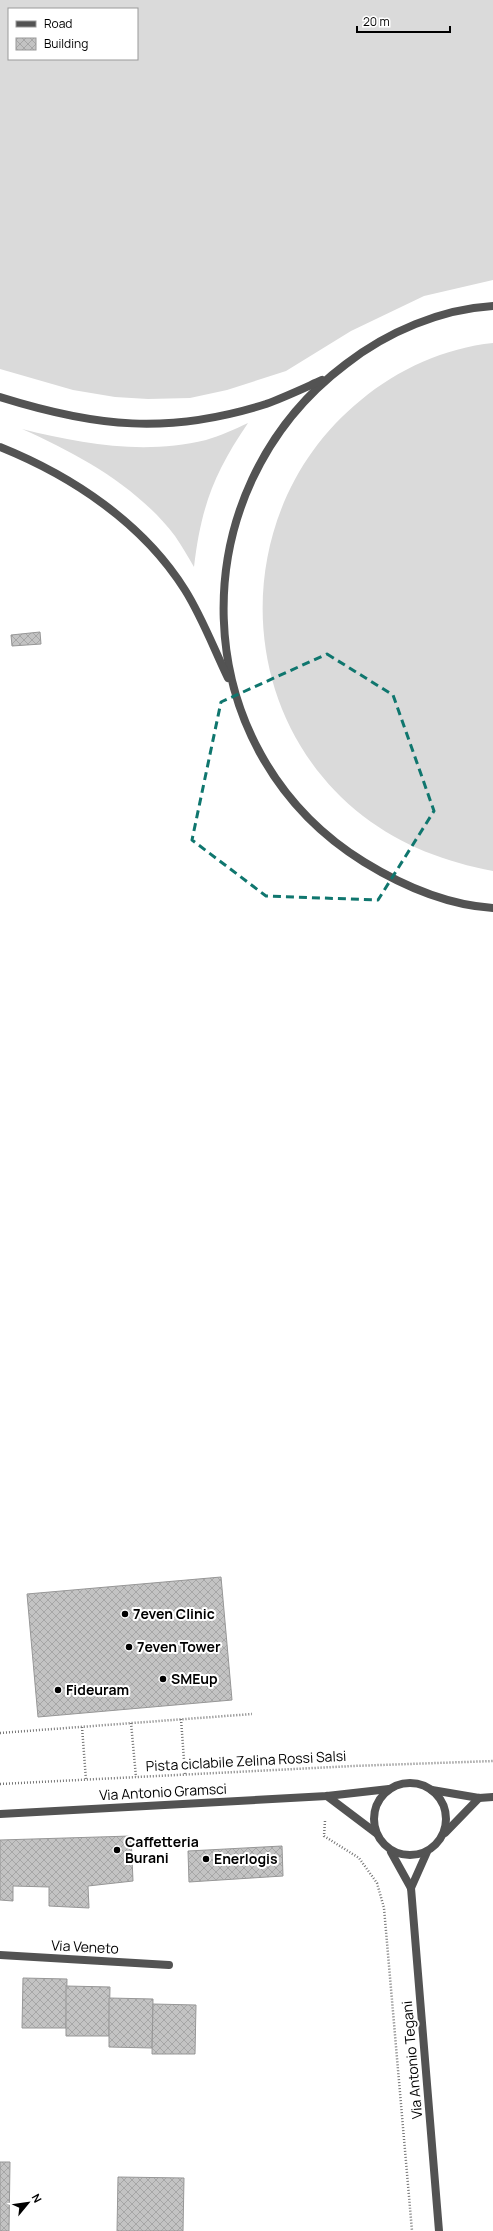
<svg xmlns="http://www.w3.org/2000/svg" width="493" height="2231" font-family="Manrope,sans-serif">
<style>
.grass{fill:#dadada;fill-rule:evenodd}
.building{fill:url(#building-cross-hatch);stroke:#979797}
.lines{fill:none;stroke-linecap:round;stroke-linejoin:round}
.path{stroke:#757575;stroke-width:2.5;stroke-dasharray:1 2;stroke-linecap:butt}
.minor{stroke:#535353;stroke-width:8}
.tertiary{stroke:#535353;stroke-width:8}
.marked{fill:none;stroke:#0f766e;stroke-width:3;stroke-dasharray:8 5;stroke-linejoin:round}
.poi-dot{fill:#000;stroke:#fff;stroke-width:1.5}
.labels{text-anchor:middle;stroke-width:4;stroke-linejoin:round;paint-order:stroke}
.poi-label{font-size:14px;font-weight:bold;fill:#000;stroke:#fff;text-anchor:start}
.street-label{font-size:14px;fill:#000;stroke:#fff}
</style>
<defs>
<pattern id="building-cross-hatch" width="8" height="8" patternUnits="userSpaceOnUse"><rect width="8" height="8" fill="#c3c3c3"/><path d="M0 0l8 8M0 8l8-8" fill="none" stroke="#a6a6a6"/></pattern>
</defs>
<rect width="100%" height="100%" fill="#fff"/>
<!-- grass -->
<g class="grass">
<path d="M0 0H493V280L424 296 351 331 286 371 227 390 190 398 148 399 115 397 73 390 0 369ZM9 9H137V59H9Z"/>
<path d="M493 343V871C446 862 402 846 363 816 229 712 230 506 361 400 398 369 445 348 493 343Z"/>
<path d="M248 423C214 473 201 507 194 567 188 557 182 546 175 536 137 486 78 454 22 429 82 444 144 455 206 440 220 436 235 429 248 423Z"/>
</g>
<!-- building -->
<g class="building">
<path d="M40 632 41 644 12 646 11 635Z"/>
<path d="M221 1577 232 1700 38 1717 27 1594Z"/>
<path d="M131 1836 133 1881 88 1886 89 1908 49 1906V1887L13 1886V1901L0 1900V1840Z"/>
<path d="M282 1846 283 1876 189 1882 188 1851Z"/>
<path d="M23 1978 67 1979 66 2028H22Z"/>
<path d="M66 1986 110 1987 109 2036H66Z"/>
<path d="M109 1998 153 1999 152 2048 109 2047Z"/>
<path d="M153 2004 196 2005 195 2054H152Z"/>
<path d="M0 2162H10L9 2231H0Z"/>
<path d="M118 2177 184 2178 183 2231H117Z"/>
</g>
<g class="lines">
<!-- path -->
<g class="path">
<path d="M181 1719 185 1774"/>
<path d="M131 1723 136 1777"/>
<path d="M82 1727 86 1780"/>
<path d="M0 1733 252 1714"/>
<path d="M0 1784 353 1766 493 1761"/>
<path d="M325 1821 324 1836 359 1858 377 1883 384 1908 412 2231"/>
</g>
<!-- minor -->
<g class="minor">
<path d="M391 1852 411 1888 439 2231"/>
<path d="M411 1888 427 1852"/>
<path d="M0 1955 169 1965"/>
</g>
<!-- tertiary -->
<g class="tertiary">
<path d="M493 306C441 309 387 332 346 364 177 491 183 750 364 862 403 886 447 905 493 908"/>
<path d="M0 397C96 427 168 435 266 404 285 397 304 388 322 380"/>
<path d="M0 447C72 476 143 523 185 590 202 617 214 649 228 678"/>
<circle cx="410" cy="1819" r="36"/>
<path d="M432 1790 479 1798 493 1797"/>
<path d="M327 1796 376 1833"/>
<path d="M0 1814 327 1796 389 1789"/>
<path d="M445 1833 479 1798"/>
</g>
</g>
<!-- marked area -->
<path class="marked" d="M327 654 393 695 434 811 378 900 266 896 192 840 221 702Z"/>
<!-- markers -->
<g class="poi-dot">
<circle cx="125" cy="1614" r="4"/>
<circle cx="129" cy="1647" r="4"/>
<circle cx="163" cy="1679" r="4"/>
<circle cx="58" cy="1690" r="4"/>
<circle cx="117" cy="1850" r="4"/>
<circle cx="206" cy="1859" r="4"/>
</g>
<g class="labels">
<!-- poi labels -->
<g class="poi-label">
<text x="133" y="1619">7even Clinic</text>
<text x="137" y="1652">7even Tower</text>
<text x="171" y="1684">SMEup</text>
<text x="66" y="1695">Fideuram</text>
<text x="125" y="1847">Caffetteria<tspan x="125" dy="16">Burani</tspan></text>
<text x="214" y="1864">Enerlogis</text>
</g>
<!-- street labels -->
<g class="street-label">
<text transform="translate(246 1761) rotate(-3)" y="5">Pista ciclabile Zelina Rossi Salsi</text>
<text transform="translate(163 1792) rotate(-3)" y="5">Via Antonio Gramsci</text>
<text transform="translate(85 1947) rotate(3)" y="5">Via Veneto</text>
<text transform="translate(412 2060) rotate(-95)" y="5">Via Antonio Tegani</text>
</g>
</g>
<!-- legend -->
<rect x="8" y="8" width="130" height="52" fill="#ffffff" stroke="#999999"/>
<rect x="16" y="21" width="20" height="6" fill="#535353" stroke="#999999"/>
<text x="44" y="28" font-size="12" fill="#000000">Road</text>
<rect x="16" y="38" width="20" height="12" fill="url(#building-cross-hatch)" stroke="#999999"/>
<text x="44" y="48" font-size="12" fill="#000000">Building</text>
<!-- north arrow -->
<g transform="translate(28 2203) rotate(61)" stroke="#ffffff" stroke-width="3" paint-order="stroke">
<path d="M0-3L7 15L0 10L-7 15Z" fill="#000000"/>
<text y="-6" font-size="11" font-weight="bold" text-anchor="middle" fill="#000000">N</text>
</g>
<!-- scale -->
<path d="M357 26v6h93v-6" fill="none" stroke="#000000" stroke-width="2"/>
<text x="363" y="26" font-size="12" fill="#000000" stroke="#ffffff" stroke-width="3" paint-order="stroke">20 m</text>
</svg>
